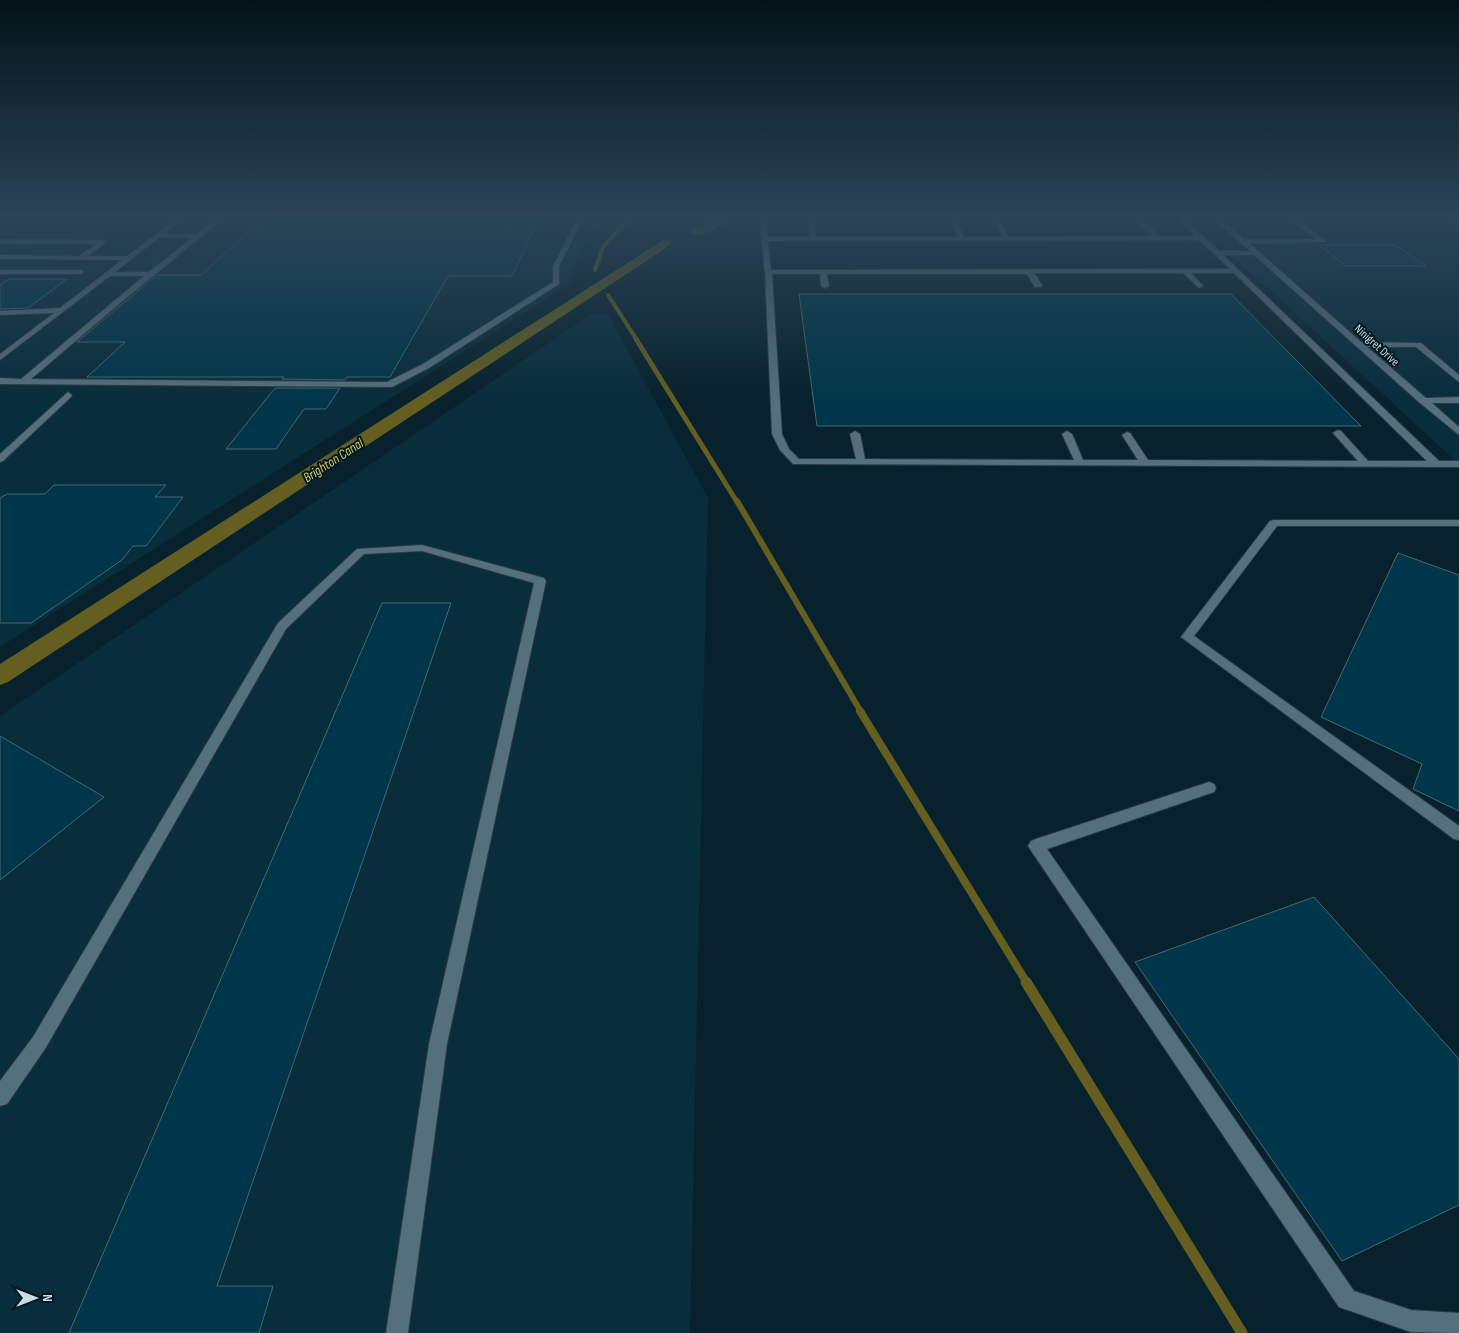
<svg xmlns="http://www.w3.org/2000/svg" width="1459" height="1333" font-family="'Sofia Sans Condensed',sans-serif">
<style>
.built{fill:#082d3b}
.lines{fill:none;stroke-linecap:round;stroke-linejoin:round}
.stream-far4{stroke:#645e21;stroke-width:4}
.stream-far3{stroke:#645e21;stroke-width:5}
.stream-far2{stroke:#645e21;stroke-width:6}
.stream-far1{stroke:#645e21;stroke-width:8}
.stream{stroke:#645e21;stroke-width:11}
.canal{fill:#645e21;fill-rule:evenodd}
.building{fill:#003649;stroke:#4b6673}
.minor-casing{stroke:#2d3943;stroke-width:2}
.minor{fill:#54707d;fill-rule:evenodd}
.rail{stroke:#9badb6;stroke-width:2;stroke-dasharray:1 2.5;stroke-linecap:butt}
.labels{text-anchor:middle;stroke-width:4;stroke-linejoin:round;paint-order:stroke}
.far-street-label{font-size:12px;fill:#cddce4;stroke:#001823}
.far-water-label{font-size:14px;font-style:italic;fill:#d8cc5e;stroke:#001823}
</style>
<rect width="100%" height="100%" fill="#07222d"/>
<!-- built -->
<g class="built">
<path d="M0 215H612L611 220 581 248 570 284 0 647Z"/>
<path d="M1188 215H1459V464Z"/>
<path d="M608 314 708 498 690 1333H0V716L590 315Z"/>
</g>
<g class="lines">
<!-- stream-far4 -->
<g class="stream-far4">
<path d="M595 270 603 247 632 215"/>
<path d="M608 295 637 340"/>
</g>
<!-- stream-far3 -->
<path class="stream-far3" d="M636 339 737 502"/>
<!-- stream-far2 -->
<path class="stream-far2" d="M737 501 861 712"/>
<!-- stream-far1 -->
<path class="stream-far1" d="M860 711 1027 983"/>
<!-- stream -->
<path class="stream" d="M1026 982 1242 1333"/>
<!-- canal -->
<g class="canal">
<path d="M721 215H733C726 224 704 237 692 234L690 231Z"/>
<path d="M665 239 669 240 671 243 669 246 8 682 0 685V664Z"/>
</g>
</g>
<!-- building -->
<g class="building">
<path d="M267 215H540L512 276H448L390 377H347L345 380 282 379 284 377H87L125 342H77L157 275H201Z"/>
<path d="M1319 245H1395L1426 266H1346Z"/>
<path d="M9 279H67L28 308 0 309V285Z"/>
<path d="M799 294H1231L1361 426H817Z"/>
<path d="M275 388H340L326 409H304L276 449H226Z"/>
<path d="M54 485H166L155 497H183L146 546H133L122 560 31 623H0V498L7 494H45Z"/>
<path d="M1398 553 1459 575V811L1413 789 1422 764 1321 717Z"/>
<path d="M382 603H451L217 1286H273L259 1333H69Z"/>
<path d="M0 736 104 797 0 880Z"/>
<path d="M1314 897 1459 1059V1205L1342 1261 1135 962Z"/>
</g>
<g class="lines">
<defs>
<g id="minor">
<path d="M181 215H187L164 233 197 234 222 215H228L125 299 31 379 387 382 423 364 553 282V266L579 215H585L559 266V284L429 368 392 387 0 384V378L21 379 144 276H110L0 360V354L54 313 0 315V311L60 308 122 260 0 259V255L79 256 96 244 0 243V239L103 240 106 242 105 243 88 256H127ZM160 237 192 238 149 272H115Z"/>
<path d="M759 215H765L768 237H810L807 221 810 219 813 221 817 237H958L951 222 954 220 957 222 964 237H1003L994 221 997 219 1009 237 1152 236 1137 220 1140 218 1159 236H1195L1174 215H1180L1219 251H1250L1210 215H1216L1244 239H1316L1285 215H1291L1325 240V242L1249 243 1361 342 1421 343 1459 375V382L1416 347H1367L1426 398 1459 397V403H1432L1459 427V435L1420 403 1254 255H1223L1439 461H1459V467L793 464 780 450 772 434 765 272ZM1199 240 1230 269 771 270 768 241ZM1034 273H1183L1199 288 1203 286 1191 273H1234L1427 461H1368L1341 431 1338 430 1333 433 1358 461 1148 460 1130 433 1127 432 1122 435 1138 460H1083L1072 434 1067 431 1062 434 1074 460 865 459 860 434 855 431 850 434 856 459H799L789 449 782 434 772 274H820L821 286 825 288 829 286 827 274H1027L1035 287H1041L1042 285Z"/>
<path d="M1441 215H1448L1459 221V226Z"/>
<path d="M0 270H81L84 272 81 274H0Z"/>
<path d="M68 392 72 395 71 397 3 461 0 462V454Z"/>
<path d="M1274 520H1459V526H1277L1194 636 1459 826V840L1454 839 1181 637 1270 521Z"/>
<path d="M422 545 544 578 546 581 447 1044 408 1333H386L429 1044 534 583 422 551 364 554 286 629 45 1049 7 1104 0 1106V1081L33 1037 278 623 357 549Z"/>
<path d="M1209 782 1214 784 1216 788 1214 792 1047 849 1354 1291 1411 1310 1459 1313V1333L1411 1332 1339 1307 1028 846 1031 841 1036 839Z"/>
</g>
</defs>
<!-- minor casing -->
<use href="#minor" class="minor-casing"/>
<!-- minor -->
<use href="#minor" class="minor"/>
<!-- rail -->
<path class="rail" d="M597 228 601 215"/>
</g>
<!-- sky -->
<linearGradient id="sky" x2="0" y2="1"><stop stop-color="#041319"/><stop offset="0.54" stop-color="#2b4457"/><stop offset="1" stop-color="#2b4457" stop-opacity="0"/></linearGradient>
<rect width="1459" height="401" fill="url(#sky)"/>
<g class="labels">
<!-- far-street labels -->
<g class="far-street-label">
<text transform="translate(1377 345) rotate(42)" y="4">Ninigret Drive</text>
</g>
<!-- far-water labels -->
<g class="far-water-label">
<text transform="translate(333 460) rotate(-33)" y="5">Brighton Canal</text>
</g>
</g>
<!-- north arrow -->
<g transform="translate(35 1298) rotate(90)" stroke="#001823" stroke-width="4" paint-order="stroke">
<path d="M0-4L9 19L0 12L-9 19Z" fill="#cddce4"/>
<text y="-8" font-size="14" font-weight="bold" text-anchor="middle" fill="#cddce4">N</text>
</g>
</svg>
